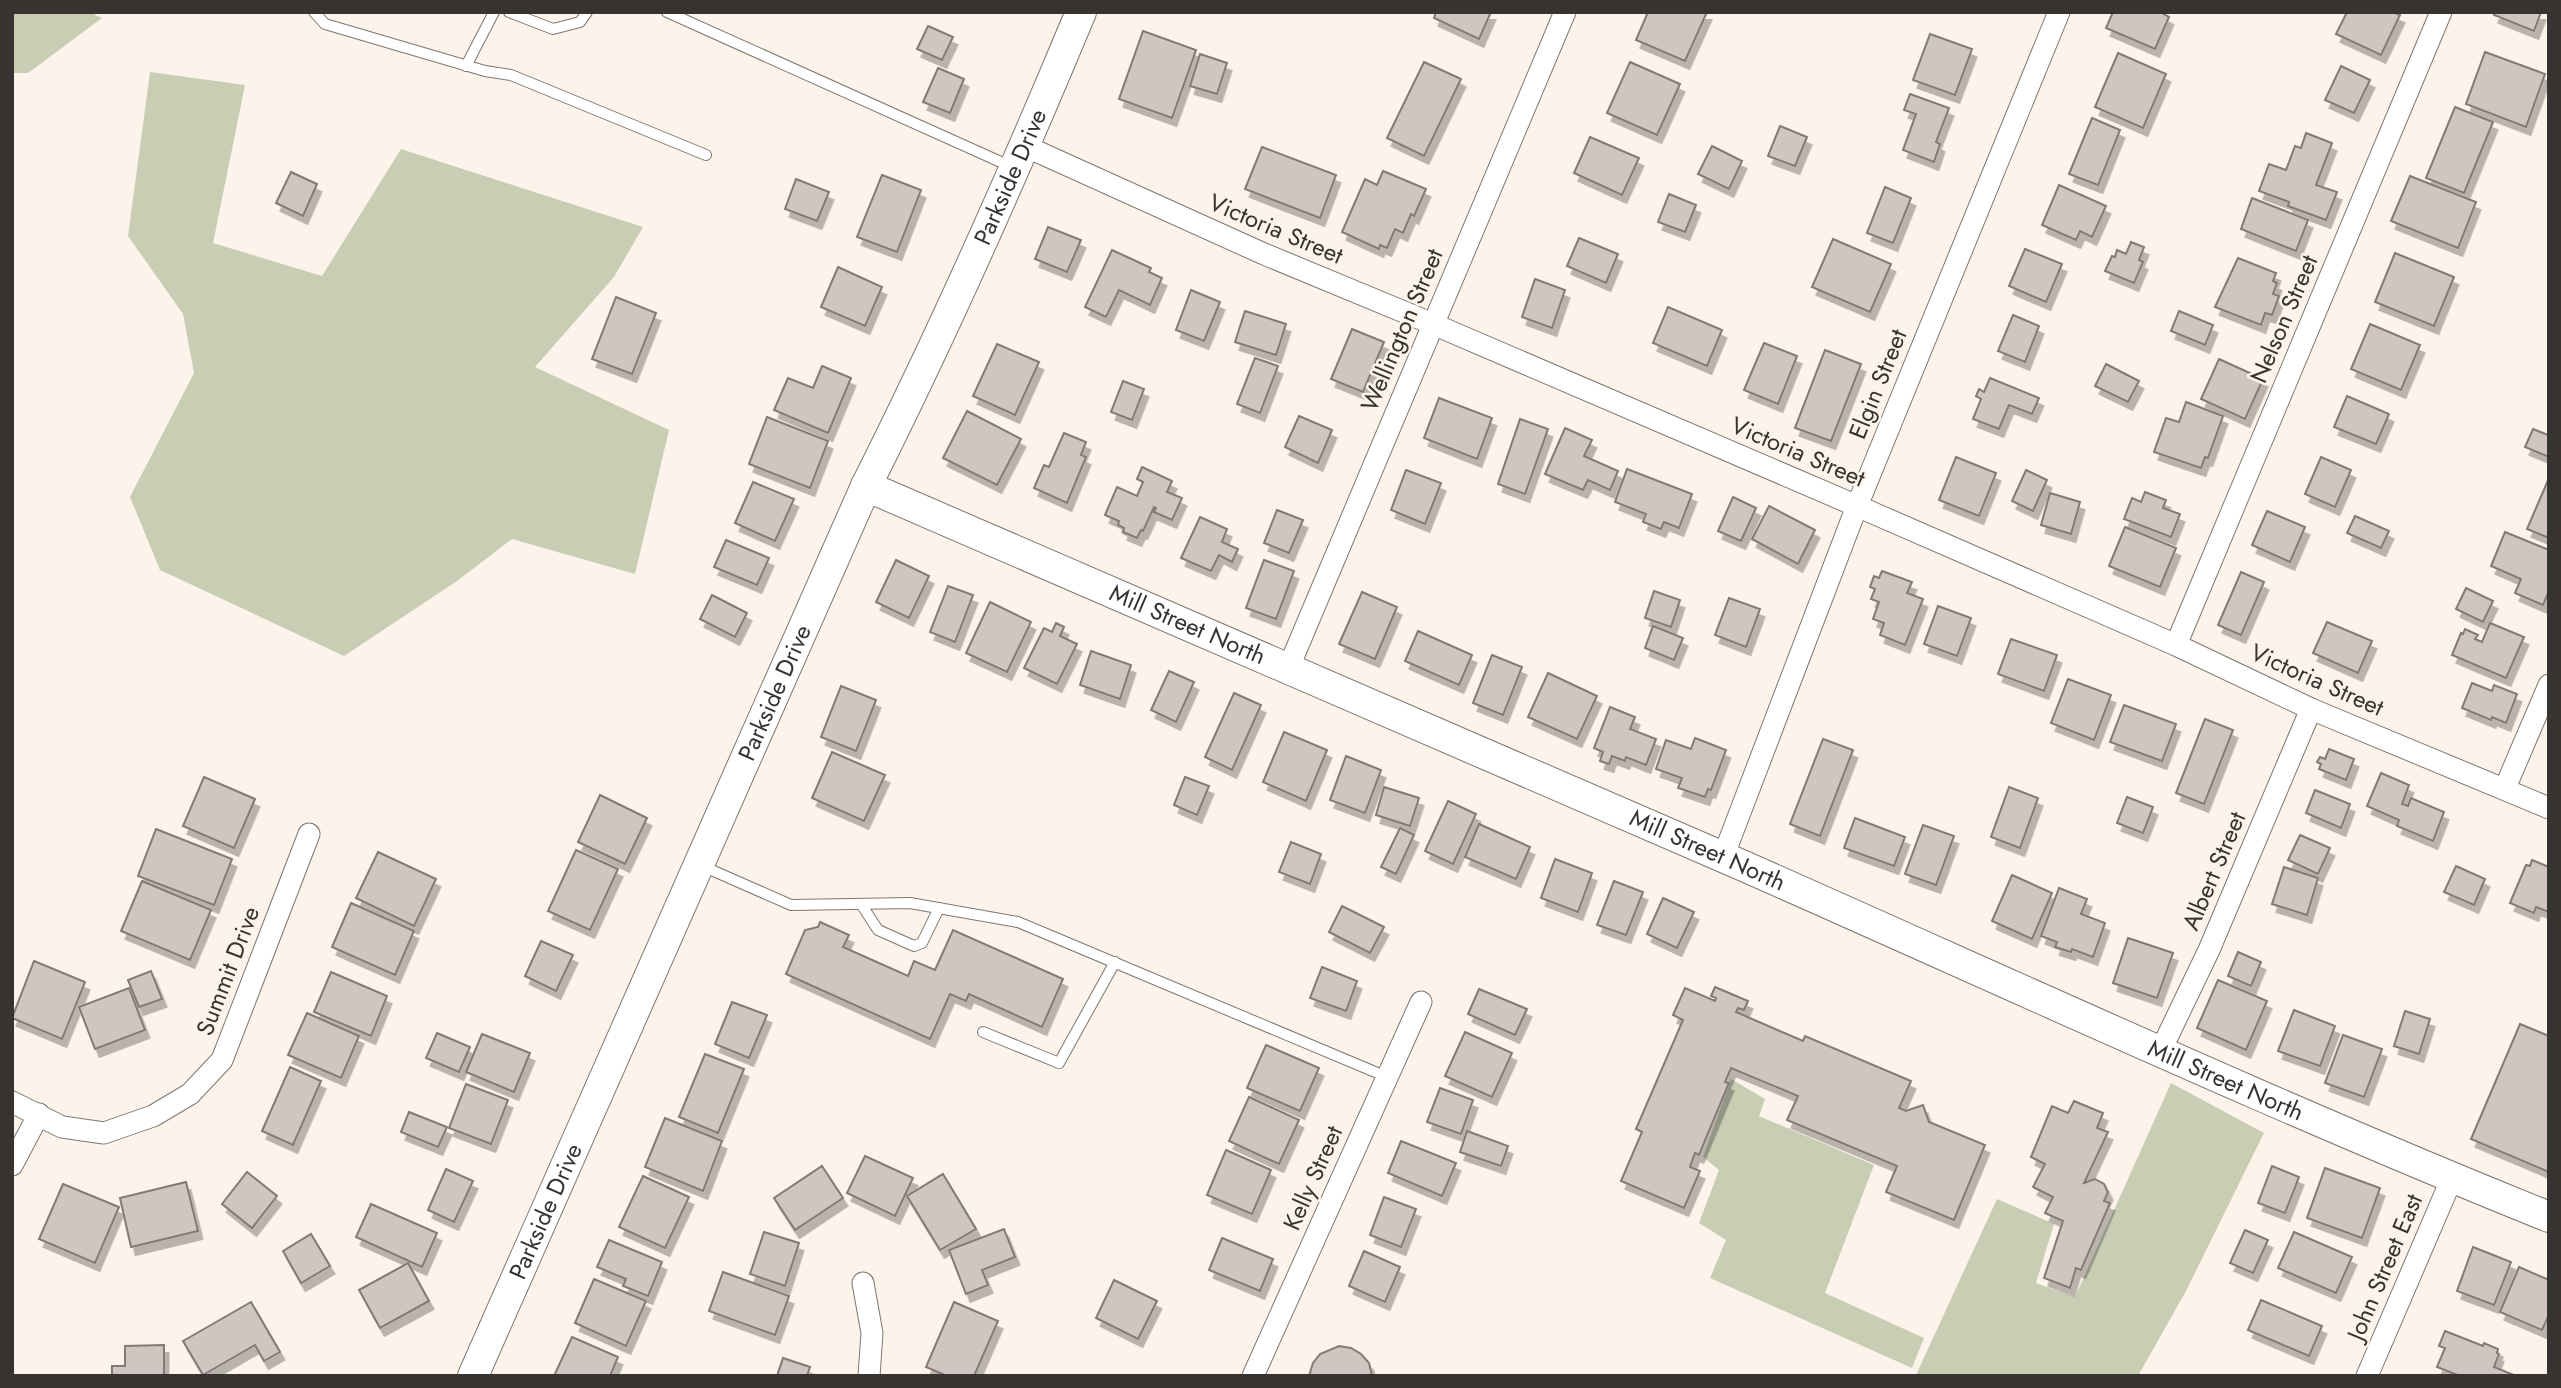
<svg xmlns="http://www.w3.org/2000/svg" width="2561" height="1388" font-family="Jost,sans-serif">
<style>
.green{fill:#c8cdb4}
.building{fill:#d0c5c0;stroke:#847975;stroke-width:2;filter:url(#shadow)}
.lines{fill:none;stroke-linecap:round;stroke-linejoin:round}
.lane-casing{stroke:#7e7770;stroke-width:12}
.street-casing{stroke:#7e7770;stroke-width:23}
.secondary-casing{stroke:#7e7770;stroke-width:32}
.lane{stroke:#fff;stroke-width:10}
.street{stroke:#fff;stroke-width:21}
.secondary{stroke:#fff;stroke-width:30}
.labels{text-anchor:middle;stroke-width:5;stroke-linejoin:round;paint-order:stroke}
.street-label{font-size:24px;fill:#363330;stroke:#fcf4eb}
</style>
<defs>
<filter id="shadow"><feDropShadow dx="4.5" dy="8" stdDeviation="0" flood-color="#0004"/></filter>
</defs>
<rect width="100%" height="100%" fill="#fcf4eb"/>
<!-- green -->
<g class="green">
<path d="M12 12H89L102 18 28 73H12Z"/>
<path d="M150 72 245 85 213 243 322 276 401 149 643 227 614 277 535 367 669 430 635 574 512 539 457 581 344 656 160 570 130 497 194 373 183 314 128 236Z"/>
<path d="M1731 1079 1765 1099 1759 1116 1874 1165 1825 1293 1924 1338 1912 1368 1710 1278 1726 1240 1699 1223 1719 1170 1703 1157Z"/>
<path d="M2171 1083 2264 1133 2186 1291 2138 1376 1916 1375 1997 1199 2054 1224 2036 1283 2075 1297Z"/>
</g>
<!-- building -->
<g class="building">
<path d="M1436 12H1491L1479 39 1434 18Z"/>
<path d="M1648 12H1707L1685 61 1636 40Z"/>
<path d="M2113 12H2160L2169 17 2155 49 2106 28Z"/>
<path d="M2347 12H2393L2400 15 2381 55 2336 34Z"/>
<path d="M2495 12H2541L2534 31 2494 15Z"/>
<path d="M928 26 953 37 942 60 917 49Z"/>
<path d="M1143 31 1196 50 1172 118 1119 99Z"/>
<path d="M1930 34 1972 49 1955 95 1913 80Z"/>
<path d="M2485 52 2545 74 2526 127 2466 104Z"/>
<path d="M2118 53 2166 74 2143 128 2095 107Z"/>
<path d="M1200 54 1227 63 1217 94 1190 86Z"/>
<path d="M1424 62 1461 79 1424 156 1387 138Z"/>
<path d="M1630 62 1680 84 1657 135 1607 113Z"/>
<path d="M2341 66 2370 80 2354 113 2325 100Z"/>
<path d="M938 68 964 79 950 113 923 102Z"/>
<path d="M1910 94 1949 108 1936 142 1940 144 1934 162 1903 150 1916 114 1904 110Z"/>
<path d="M2455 107 2493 122 2464 193 2426 178Z"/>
<path d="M2092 118 2120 130 2098 185 2069 174Z"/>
<path d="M1780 126 1807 137 1795 166 1768 156Z"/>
<path d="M2306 133 2332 143 2316 185 2337 192 2326 220 2288 206 2289 202 2259 191 2269 164 2286 170 2295 146 2301 148Z"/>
<path d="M1590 137 1639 158 1622 195 1574 173Z"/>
<path d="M1712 146 1742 161 1729 189 1698 174Z"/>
<path d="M1262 147 1336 175 1320 218 1245 189Z"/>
<path d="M1383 171 1426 189 1414 216 1411 214 1403 233 1395 229 1387 248 1380 245 1379 249 1342 232 1365 179 1377 185Z"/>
<path d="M291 172 317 184 303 216 276 203Z"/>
<path d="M882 175 921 190 897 252 857 237Z"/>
<path d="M2410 176 2476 202 2458 248 2391 221Z"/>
<path d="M796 179 829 192 817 221 785 209Z"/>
<path d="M2059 185 2106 206 2092 237 2080 231 2076 240 2042 225Z"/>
<path d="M1885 187 1911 198 1893 243 1867 233Z"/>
<path d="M1669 194 1696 205 1685 232 1658 222Z"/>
<path d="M2252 198 2308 220 2296 251 2241 229Z"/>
<path d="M1048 227 1081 240 1067 272 1035 259Z"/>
<path d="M1579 238 1618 254 1606 283 1567 266Z"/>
<path d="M1833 239 1891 264 1870 312 1812 287Z"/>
<path d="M2131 242 2144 247 2139 260 2143 262 2134 283 2105 271 2112 256 2115 257 2117 250 2126 254Z"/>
<path d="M2025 249 2062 264 2046 302 2009 286Z"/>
<path d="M1112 250 1151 268 1149 272 1162 278 1150 305 1119 290 1106 317 1085 307Z"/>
<path d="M2395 253 2454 277 2434 326 2375 302Z"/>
<path d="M2238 258 2276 273 2273 281 2277 283 2273 294 2279 296 2272 315 2265 313 2261 325 2215 307Z"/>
<path d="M838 267 882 287 865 326 821 307Z"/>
<path d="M1535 279 1565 290 1552 328 1522 317Z"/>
<path d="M1191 290 1220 302 1204 341 1176 330Z"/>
<path d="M616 297 656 313 632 374 592 359Z"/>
<path d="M1668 307 1722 330 1707 366 1653 343Z"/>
<path d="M1245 311 1286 324 1276 355 1235 342Z"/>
<path d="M2179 311 2213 325 2205 345 2171 331Z"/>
<path d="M2013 315 2039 326 2025 362 1998 351Z"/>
<path d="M2370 324 2420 345 2401 390 2351 369Z"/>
<path d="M1352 329 1384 342 1363 392 1331 379Z"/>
<path d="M1764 343 1797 356 1778 404 1744 390Z"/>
<path d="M997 344 1039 362 1015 415 973 396Z"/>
<path d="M1825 350 1861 364 1831 441 1795 428Z"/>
<path d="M1255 358 1278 366 1260 413 1237 404Z"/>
<path d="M2219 359 2263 379 2245 419 2201 399Z"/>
<path d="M2106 364 2139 381 2128 402 2095 386Z"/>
<path d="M822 366 851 378 828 433 774 410 788 378 813 388Z"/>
<path d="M1990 378 2039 398 2032 414 2009 405 1999 429 1973 419 1981 399 1976 396 1979 389 1984 392Z"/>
<path d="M1123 381 1144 389 1132 420 1111 412Z"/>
<path d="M2347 396 2389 414 2376 444 2334 427Z"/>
<path d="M1439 398 1492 418 1477 459 1424 438Z"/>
<path d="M2186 402 2223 416 2208 458 2205 457 2201 468 2154 452 2166 418 2179 422Z"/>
<path d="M967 411 1021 439 997 485 943 458Z"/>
<path d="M1299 416 1332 430 1318 463 1285 447Z"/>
<path d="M767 417 828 441 810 488 749 464Z"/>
<path d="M1520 419 1548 429 1525 494 1498 484Z"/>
<path d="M1565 428 1592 440 1584 456 1618 471 1610 490 1588 480 1583 490 1545 474Z"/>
<path d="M2533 429 2548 435 2549 434V457L2525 447Z"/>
<path d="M1064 433 1086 442 1081 455 1086 457 1067 503 1034 488 1044 465 1049 467Z"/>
<path d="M1956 457 1996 473 1979 516 1939 500Z"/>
<path d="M2321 457 2351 470 2335 507 2305 494Z"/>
<path d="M1142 467 1172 481 1167 492 1182 498 1172 520 1154 512 1156 508 1154 507 1143 531 1141 530 1137 538 1123 532 1124 528 1118 525 1119 521 1105 515 1117 487 1137 496 1143 482 1137 479Z"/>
<path d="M1627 469 1692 494 1679 528 1664 522 1661 529 1643 522 1646 514 1615 502Z"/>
<path d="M1406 470 1441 483 1425 524 1391 510Z"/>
<path d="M2026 470 2047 480 2033 511 2012 501Z"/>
<path d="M2549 478V538L2527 529Z"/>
<path d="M753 482 794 499 775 541 735 523Z"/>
<path d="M2145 492 2166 500 2163 508 2180 514 2171 537 2124 519 2132 498 2141 502Z"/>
<path d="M2050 493 2080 502 2071 534 2041 525Z"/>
<path d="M1733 497 1756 508 1741 541 1718 531Z"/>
<path d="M1769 506 1815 530 1798 564 1752 539Z"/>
<path d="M1277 510 1303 520 1289 553 1264 543Z"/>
<path d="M2267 511 2305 527 2290 562 2252 545Z"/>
<path d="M2355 516 2389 531 2381 548 2347 533Z"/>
<path d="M1200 517 1227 529 1222 542 1238 549 1232 562 1219 555 1211 571 1181 558Z"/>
<path d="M2125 527 2176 548 2160 587 2109 566Z"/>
<path d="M2505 532 2549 550V591L2543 605 2515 593 2521 579 2491 566Z"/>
<path d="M726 540 769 558 757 585 714 567Z"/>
<path d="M896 560 929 576 909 618 876 602Z"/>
<path d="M1264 560 1294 571 1276 619 1246 608Z"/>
<path d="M1882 571 1912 582 1907 593 1923 599 1905 645 1880 635 1884 623 1873 619 1879 602 1871 599 1875 589 1870 587 1874 576 1879 578Z"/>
<path d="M2241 572 2264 582 2241 635 2218 625Z"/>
<path d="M948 586 973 595 955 642 930 632Z"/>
<path d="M2466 588 2493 601 2483 622 2456 609Z"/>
<path d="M1654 591 1680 600 1671 627 1645 618Z"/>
<path d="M1362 592 1397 607 1375 659 1339 644Z"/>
<path d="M712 595 747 613 735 637 700 619Z"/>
<path d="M1729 598 1760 609 1746 647 1715 635Z"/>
<path d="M990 602 1031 622 1007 672 966 653Z"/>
<path d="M1938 606 1971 618 1957 656 1924 644Z"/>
<path d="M2327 622 2372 641 2358 673 2313 653Z"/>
<path d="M1056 623 1064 627 1060 636 1077 644 1057 684 1024 668 1044 628 1052 632Z"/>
<path d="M2490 623 2524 637 2506 678 2452 655 2461 633 2463 634 2465 629 2478 635 2475 639 2482 642Z"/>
<path d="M1653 626 1683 638 1674 660 1645 648Z"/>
<path d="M1418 631 1472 655 1459 685 1405 661Z"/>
<path d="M2011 639 2057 655 2044 691 1998 674Z"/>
<path d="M1091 651 1131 665 1120 699 1080 685Z"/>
<path d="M1492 655 1522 667 1503 715 1473 703Z"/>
<path d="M1169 671 1194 682 1176 722 1151 710Z"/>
<path d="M1548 673 1597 696 1577 739 1528 717Z"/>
<path d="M2068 679 2111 695 2094 740 2051 723Z"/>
<path d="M2472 683 2492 691 2494 685 2517 694 2506 723 2492 717 2491 720 2462 708Z"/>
<path d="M841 686 876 700 856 751 821 737Z"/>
<path d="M1234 693 1261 705 1232 770 1205 757Z"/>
<path d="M2124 705 2176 724 2162 761 2110 742Z"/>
<path d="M1610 707 1635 717 1630 729 1656 739 1646 765 1626 757 1625 761 1612 756 1609 764 1600 761 1603 752 1594 748Z"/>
<path d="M2205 719 2233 730 2204 804 2176 793Z"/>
<path d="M1284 732 1327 750 1306 801 1263 782Z"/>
<path d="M1695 738 1726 750 1711 790 1708 789 1705 797 1678 788 1682 778 1656 769 1666 740 1691 749Z"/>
<path d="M1823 739 1853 750 1820 836 1790 824Z"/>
<path d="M2329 749 2354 759 2346 780 2319 769 2321 764 2317 762 2320 757 2325 759Z"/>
<path d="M832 752 885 775 864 821 812 798Z"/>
<path d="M1346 756 1381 770 1365 813 1330 800Z"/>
<path d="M2381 773 2409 785 2402 804 2408 806 2411 798 2444 812 2433 841 2397 826 2399 820 2367 806Z"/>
<path d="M204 777 255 799 234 848 183 826Z"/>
<path d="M1185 777 1209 786 1197 815 1174 805Z"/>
<path d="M1384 787 1419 798 1410 826 1376 815Z"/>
<path d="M2009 787 2038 798 2020 848 1991 837Z"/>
<path d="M2315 790 2350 804 2341 828 2306 813Z"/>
<path d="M600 795 647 818 625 864 578 842Z"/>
<path d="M2127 797 2153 807 2143 833 2117 823Z"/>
<path d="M1448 801 1476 814 1453 864 1425 851Z"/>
<path d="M1855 818 1905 837 1894 866 1844 848Z"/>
<path d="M1479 824 1530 847 1516 879 1465 857Z"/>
<path d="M1923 825 1954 836 1936 885 1905 874Z"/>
<path d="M1400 828 1414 835 1396 874 1381 867Z"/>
<path d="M156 829 232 859 214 905 138 876Z"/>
<path d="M2300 835 2330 848 2318 874 2288 860Z"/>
<path d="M1291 842 1321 854 1310 884 1279 872Z"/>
<path d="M576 850 618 869 590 930 548 911Z"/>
<path d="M378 852 436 879 414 926 356 898Z"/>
<path d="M1555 859 1592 873 1578 912 1541 898Z"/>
<path d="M2532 860 2549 867V912L2536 907 2534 913 2510 903 2526 865 2530 866Z"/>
<path d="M2456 866 2485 879 2474 905 2444 892Z"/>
<path d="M2284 867 2318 878 2307 915 2272 904Z"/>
<path d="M2012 875 2052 893 2032 939 1992 921Z"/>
<path d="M142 881 211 910 190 960 121 931Z"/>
<path d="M1614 881 1643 892 1626 935 1597 925Z"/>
<path d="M2059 888 2087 899 2081 914 2105 923 2093 957 2072 949 2071 952 2055 947 2057 942 2041 936Z"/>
<path d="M1663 898 1694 912 1677 948 1647 934Z"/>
<path d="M351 903 414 931 395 975 332 947Z"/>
<path d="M1342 906 1384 927 1370 953 1329 932Z"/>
<path d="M820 922 849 935 843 947 908 976 914 961 935 970 953 930 1063 979 1042 1027 969 994 966 1001 950 994 930 1039 786 974 805 930 818 927Z"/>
<path d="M2128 938 2173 953 2157 998 2113 983Z"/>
<path d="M541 941 573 955 556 991 525 976Z"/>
<path d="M2238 952 2261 962 2251 986 2228 976Z"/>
<path d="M34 961 85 982 62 1039 12 1018Z"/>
<path d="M1322 967 1357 981 1346 1011 1310 998Z"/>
<path d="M151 971 162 999 139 1007 128 980Z"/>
<path d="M331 972 387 996 371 1036 314 1012Z"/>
<path d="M2218 980 2267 1001 2246 1050 2197 1028Z"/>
<path d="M1715 987 1748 1001 1744 1010 1738 1008 1736 1012 1803 1041 1805 1036 1911 1081 1899 1108 1906 1111 1923 1105 1929 1122 1985 1145 1954 1220 1886 1192 1897 1166 1787 1120 1798 1096 1731 1068 1725 1082 1729 1083 1699 1155 1695 1153 1690 1167 1700 1171 1684 1208 1621 1181 1642 1132 1636 1129 1683 1020 1673 1015 1685 988 1715 1001 1716 998 1711 996Z"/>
<path d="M129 988 145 1030 95 1049 79 1007Z"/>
<path d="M1479 989 1527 1009 1515 1035 1468 1014Z"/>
<path d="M732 1002 767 1015 749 1058 715 1044Z"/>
<path d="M2294 1010 2335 1026 2320 1066 2278 1051Z"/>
<path d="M2405 1011 2430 1019 2419 1054 2394 1046Z"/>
<path d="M307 1013 359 1036 341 1078 288 1055Z"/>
<path d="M2520 1024 2549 1036V1172L2471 1139Z"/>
<path d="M1465 1032 1512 1053 1492 1097 1445 1076Z"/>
<path d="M437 1033 470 1047 459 1072 426 1058Z"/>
<path d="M482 1034 530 1053 514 1092 466 1072Z"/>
<path d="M2343 1035 2382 1049 2364 1097 2325 1083Z"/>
<path d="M1266 1045 1319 1068 1300 1111 1247 1088Z"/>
<path d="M705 1054 744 1069 718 1133 679 1117Z"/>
<path d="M290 1067 321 1081 293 1145 262 1131Z"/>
<path d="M466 1084 508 1100 491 1144 449 1128Z"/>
<path d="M1440 1088 1473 1100 1461 1134 1427 1122Z"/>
<path d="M1249 1097 1299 1120 1279 1164 1229 1141Z"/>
<path d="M2074 1101 2103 1113 2097 1128 2108 1132 2084 1183 2095 1179 2104 1184 2108 1192 2104 1201 2110 1203 2081 1270 2076 1268 2070 1288 2044 1278 2063 1221 2045 1213 2053 1197 2033 1187 2045 1164 2031 1157 2052 1106 2068 1113Z"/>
<path d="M409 1112 447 1127 438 1147 401 1132Z"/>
<path d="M665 1118 722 1141 703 1191 645 1167Z"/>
<path d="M1467 1131 1508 1146 1501 1166 1460 1152Z"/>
<path d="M1401 1141 1456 1163 1442 1196 1388 1173Z"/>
<path d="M1226 1150 1271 1170 1252 1214 1207 1195Z"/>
<path d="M865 1156 913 1178 895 1216 847 1193Z"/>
<path d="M822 1166 843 1198 795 1230 774 1198Z"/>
<path d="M2272 1166 2299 1177 2285 1213 2258 1203Z"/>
<path d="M2325 1168 2380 1188 2362 1238 2307 1218Z"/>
<path d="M446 1169 473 1181 454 1222 428 1210Z"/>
<path d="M247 1172 277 1196 252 1228 222 1204Z"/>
<path d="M943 1174 976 1229 940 1250 907 1196Z"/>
<path d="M643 1176 689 1197 665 1248 619 1227Z"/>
<path d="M186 1182 198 1231 131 1247 120 1198Z"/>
<path d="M63 1184 119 1207 95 1263 39 1239Z"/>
<path d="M1384 1197 1416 1209 1401 1247 1370 1235Z"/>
<path d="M371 1204 437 1233 422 1267 356 1237Z"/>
<path d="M1004 1229 1015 1257 982 1270 988 1285 966 1294 949 1250Z"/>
<path d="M2245 1230 2268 1240 2253 1273 2230 1263Z"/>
<path d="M764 1232 799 1243 785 1286 750 1274Z"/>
<path d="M2294 1232 2352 1257 2336 1293 2278 1268Z"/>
<path d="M311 1234 330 1266 301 1283 283 1251Z"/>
<path d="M1222 1238 1273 1259 1260 1291 1209 1270Z"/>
<path d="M609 1240 662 1262 648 1296 623 1286 626 1279 597 1267Z"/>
<path d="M2473 1247 2511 1262 2494 1305 2457 1291Z"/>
<path d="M1364 1251 1400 1267 1385 1302 1349 1286Z"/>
<path d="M408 1263 429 1301 380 1328 359 1290Z"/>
<path d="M2519 1267 2549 1280V1315L2542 1330 2500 1312Z"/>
<path d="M723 1272 789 1296 775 1335 709 1311Z"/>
<path d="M594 1279 646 1301 626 1346 575 1323Z"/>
<path d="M1114 1280 1157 1301 1138 1339 1096 1318Z"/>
<path d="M2261 1300 2322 1326 2309 1356 2248 1330Z"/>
<path d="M251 1302 280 1352 264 1361 255 1345 203 1375 183 1341Z"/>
<path d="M954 1302 998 1321 974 1376H947L926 1367Z"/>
<path d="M2445 1331 2483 1346 2484 1343 2498 1349 2497 1353 2499 1354 2494 1367 2516 1376H2460L2437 1367 2445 1348 2439 1346Z"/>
<path d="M572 1337 618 1357 610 1376H554Z"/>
<path d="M164 1345V1376H112V1366H125V1346Z"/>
<path d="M1339 1346 1351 1348 1361 1354 1369 1363 1372 1376H1309L1313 1363 1320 1354Z"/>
<path d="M783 1358 810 1367 807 1376H777Z"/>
</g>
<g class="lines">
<defs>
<g id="lane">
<path d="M314 12 325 24 485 71 511 75 706 155"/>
<path d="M509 12 553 29 580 22 587 12"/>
<path d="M667 12 1012 167"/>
<path d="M466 66 494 12"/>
<path d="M700 865 791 905 910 903 1018 922 1387 1077"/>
<path d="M861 904 878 930 914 946 922 943 939 908"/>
<path d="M983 1032 1059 1063 1115 962"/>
</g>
<g id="street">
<path d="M1025 146 1264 254 1433 324 1857 506 2176 645 2311 709 2549 808"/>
<path d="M2176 645 2441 12"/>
<path d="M1288 669 1565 12"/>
<path d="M2505 788 2549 685"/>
<path d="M1723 857 1857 506 2059 12"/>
<path d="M2160 1052 2209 950 2311 709"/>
<path d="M12 1102 62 1127 104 1133 153 1116 190 1094 222 1060 309 834"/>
<path d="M12 1165 39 1114"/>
<path d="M863 1283 872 1333 869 1376"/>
<path d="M1253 1376 1421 1002"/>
<path d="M2367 1376 2452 1178"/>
</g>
<g id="secondary">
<path id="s1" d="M866 486C1160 613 1454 738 1746 867 2013 985 2278 1108 2549 1217"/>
<path id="s2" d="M473 1376 866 486C944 331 1014 173 1081 12"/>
</g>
</defs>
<!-- lane casing -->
<use href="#lane" class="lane-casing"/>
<!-- street casing -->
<use href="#street" class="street-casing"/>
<!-- secondary casing -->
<use href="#secondary" class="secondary-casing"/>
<!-- lane -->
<use href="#lane" class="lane"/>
<!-- street -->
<use href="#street" class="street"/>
<!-- secondary -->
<use href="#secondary" class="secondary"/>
</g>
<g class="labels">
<!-- street labels -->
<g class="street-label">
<text dy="8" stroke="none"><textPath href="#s2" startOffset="1314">Parkside Drive</textPath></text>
<text transform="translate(1276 229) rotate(23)" y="8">Victoria Street</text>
<text transform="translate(2284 319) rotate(-67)" y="8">Nelson Street</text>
<text transform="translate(1402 330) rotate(-67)" y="8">Wellington Street</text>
<text transform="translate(1878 384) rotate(-68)" y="8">Elgin Street</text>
<text transform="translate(1798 452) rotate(23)" y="8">Victoria Street</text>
<text dy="8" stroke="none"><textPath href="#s1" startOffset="350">Mill Street North</textPath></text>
<text transform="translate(2317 680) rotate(24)" y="8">Victoria Street</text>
<text dy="8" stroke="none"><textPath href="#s2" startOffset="747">Parkside Drive</textPath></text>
<text dy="8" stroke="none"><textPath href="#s1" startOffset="917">Mill Street North</textPath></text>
<text transform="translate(2214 871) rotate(-67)" y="8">Albert Street</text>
<text transform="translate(228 971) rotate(-69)" y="8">Summit Drive</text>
<text dy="8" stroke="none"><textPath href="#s1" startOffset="1484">Mill Street North</textPath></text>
<text transform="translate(1313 1178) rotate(-66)" y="8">Kelly Street</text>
<text dy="8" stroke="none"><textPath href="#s2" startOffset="180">Parkside Drive</textPath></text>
<text transform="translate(2385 1267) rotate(-67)" y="8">John Street East</text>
</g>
</g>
<!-- border -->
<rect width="2561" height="1388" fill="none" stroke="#363330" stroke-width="28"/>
</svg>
